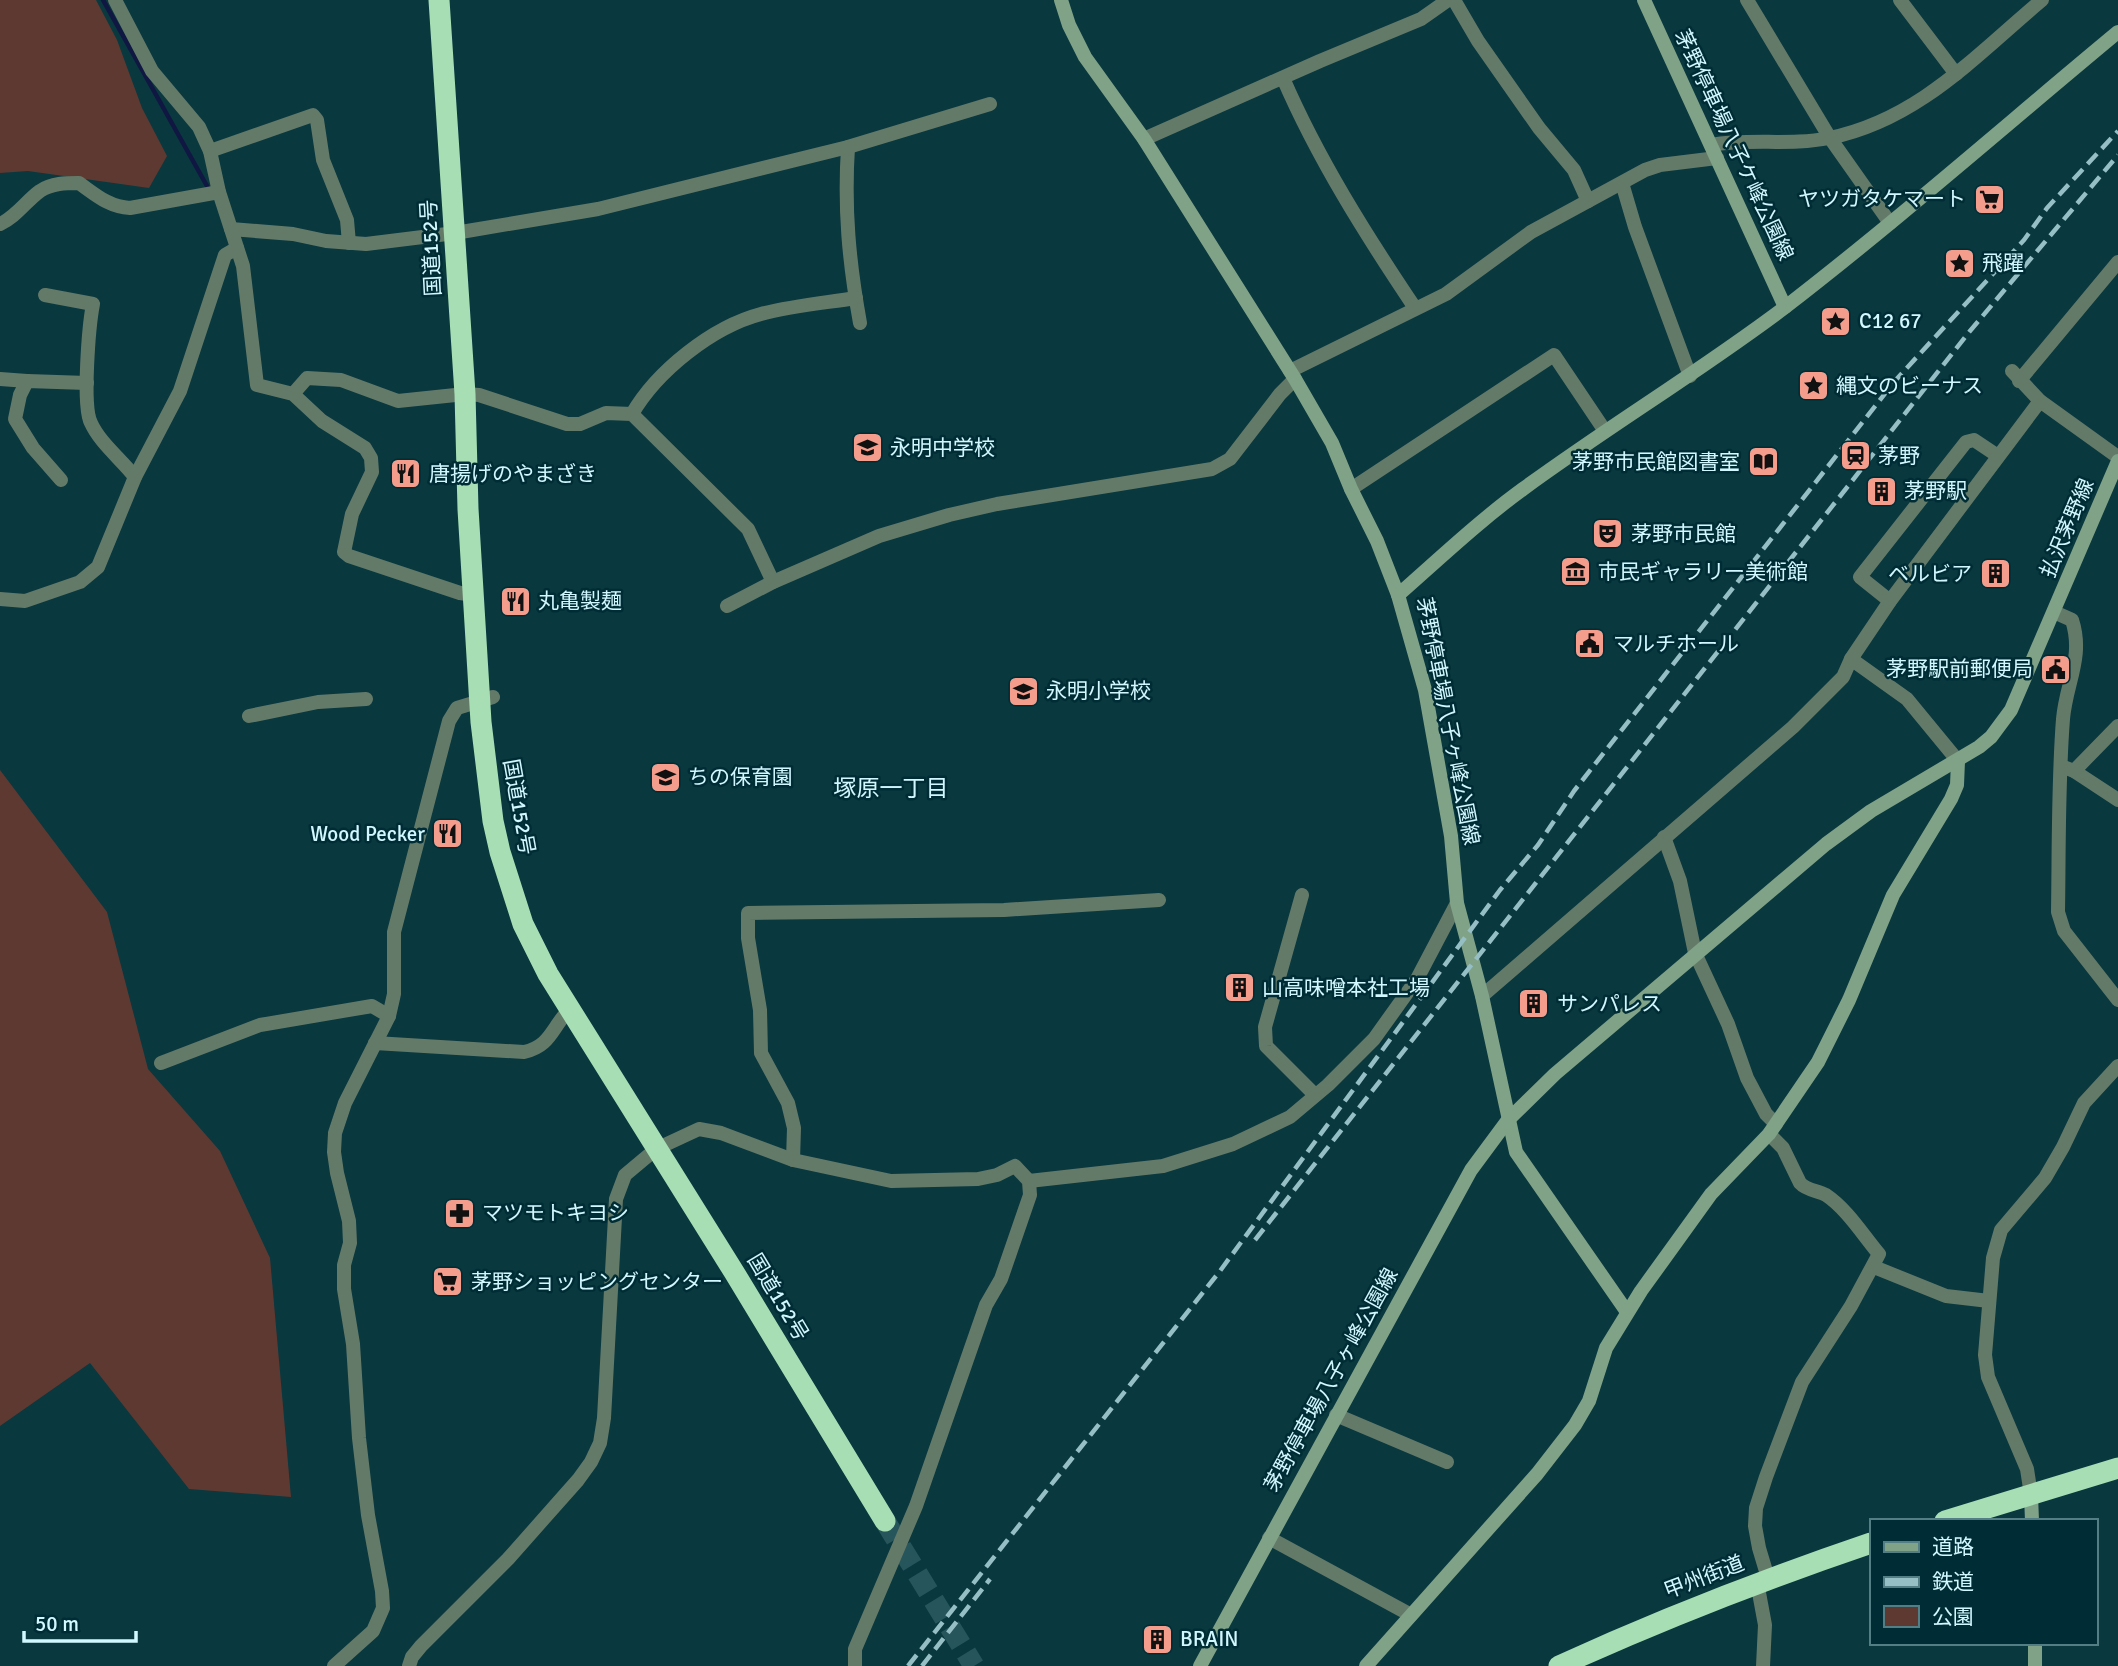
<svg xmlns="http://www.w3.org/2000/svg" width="2118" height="1666" font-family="Signika,'Noto Sans JP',sans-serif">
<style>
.green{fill:#5e3931}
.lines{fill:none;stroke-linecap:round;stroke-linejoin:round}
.stream{stroke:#101742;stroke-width:4.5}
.highway-tunnel{stroke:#27555c;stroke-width:21;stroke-dasharray:21 10;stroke-linecap:butt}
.street{stroke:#647a69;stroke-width:14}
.secondary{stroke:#80a287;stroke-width:14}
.highway{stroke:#a8deb4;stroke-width:21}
.rail{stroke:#95bec5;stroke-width:4.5;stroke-dasharray:14 7;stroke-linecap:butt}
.labels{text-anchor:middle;stroke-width:5;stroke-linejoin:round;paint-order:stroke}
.street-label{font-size:21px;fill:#d1f7ff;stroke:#002d35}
.poi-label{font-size:21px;fill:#d1f7ff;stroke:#002d35;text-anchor:start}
.neighbourhood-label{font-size:23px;fill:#d1f7ff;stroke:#002d35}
</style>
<rect width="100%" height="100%" fill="#09383f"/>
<!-- green -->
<g class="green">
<path d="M0 0H96L117 40 142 108 167 156 149 188 28 171 0 173Z"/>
<path d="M0 770 107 912 148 1069 220 1151 270 1258 291 1497 189 1489 90 1363 0 1426Z"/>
</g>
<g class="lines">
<!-- stream -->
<path class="stream" d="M103 0 207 186"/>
<!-- highway-tunnel -->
<path class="highway-tunnel" d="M885 1521 974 1666"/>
<!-- street -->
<g class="street">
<path d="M115 0 152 71 199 127 210 151 219 192 243 266 257 385 293 394 322 421 365 448 371 458 372 472 352 514 344 552 349 556 460 593 474 595"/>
<path d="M1454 0 1478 41 1539 128 1574 170 1588 201"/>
<path d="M1747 0 1830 138 1890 223"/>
<path d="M1900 0 1956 74"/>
<path d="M1283 78C1318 159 1366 235 1415 308"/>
<path d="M1144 139 1320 61 1421 19 1448 0"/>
<path d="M1711 145C1750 138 1790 146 1829 138 1918 120 1975 56 2042 0"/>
<path d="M848 147C844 209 849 262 860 323"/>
<path d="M210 151 313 115 317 120 323 160 347 220 349 243"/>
<path d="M1622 183 1635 227 1690 376"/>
<path d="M0 224C16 217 26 201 40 191 52 183 66 183 79 183 96 195 109 207 130 208L219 192"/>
<path d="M231 229 293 234 326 241 366 244 455 233 598 209 848 147 990 104"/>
<path d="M45 295 93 304C89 325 82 406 91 423 100 443 121 459 135 477"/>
<path d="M1290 371 1446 294 1531 232 1645 170 1660 165 1717 158"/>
<path d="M2012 371 2040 401 2118 457"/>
<path d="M0 379 27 381"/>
<path d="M2019 381 2118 262"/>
<path d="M293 394 307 378 341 380 398 401 465 394 479 395 567 424H580L606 413 632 414 748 529 773 582"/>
<path d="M632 414C657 371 712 327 761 314 791 306 824 303 856 298"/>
<path d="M61 480 33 448 15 419 20 395 27 381 87 383"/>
<path d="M1351 489 1554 355 1605 431"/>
<path d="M0 599 25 601 80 582 98 567 135 477 180 391 225 255 237 248"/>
<path d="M1890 601 1860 577 1966 442 1974 440 1998 456"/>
<path d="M727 606 773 582 879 536 949 515 997 504 1212 469 1230 459 1280 394 1295 379"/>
<path d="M2054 612 2072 620C2084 657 2066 683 2063 719 2058 783 2059 848 2058 912L2064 931 2118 1000"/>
<path d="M1851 659 1907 699 1958 761"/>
<path d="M249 716 318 702 366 699"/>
<path d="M2061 766 2074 771 2118 800"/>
<path d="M2074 771 2118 726"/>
<path d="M1664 837 1680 881 1695 953 1728 1024 1747 1078 1766 1114 1776 1124"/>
<path d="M1302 895 1265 1027 1266 1046 1315 1095"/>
<path d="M1482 996 1793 727 1843 677 1851 659 1890 601 2040 401"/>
<path d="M375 1043 524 1052C551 1046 551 1028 570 1009"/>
<path d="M161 1063 260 1025 372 1006 389 1016"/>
<path d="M793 1160 794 1128 788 1103 761 1053 760 1010 748 938V913L1004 910 1159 900"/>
<path d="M1029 1181 1163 1166 1233 1144 1290 1117 1328 1085 1374 1039 1417 979 1457 903"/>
<path d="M1874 1267 1946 1296 1989 1301"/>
<path d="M1336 1415 1447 1462"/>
<path d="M2031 1495 2027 1469 1988 1377 1985 1355 1993 1258 2001 1230 2045 1178 2063 1147 2084 1103 2118 1066"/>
<path d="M1269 1538 1411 1615"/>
<path d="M1768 1578 1759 1548 1755 1526 1756 1508 1766 1477 1802 1382 1851 1306 1879 1254C1863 1235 1847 1209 1826 1195 1818 1190 1807 1191 1800 1183L1783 1148 1769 1134"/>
<path d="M1757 1582 1765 1625 1763 1666"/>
<path d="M334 1666 373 1631 383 1608 382 1591 368 1515 359 1438 353 1344 344 1289V1265L350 1243 349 1221 337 1173 334 1152 335 1133 345 1103 389 1016 394 994V932L449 721 457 708 493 697"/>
<path d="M409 1666 412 1657 421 1646 508 1559 578 1480 591 1462 600 1443 604 1418 616 1199 625 1175 656 1149 699 1129 721 1133 793 1160 891 1181 978 1179 997 1175 1015 1166 1029 1181 1030 1195 1001 1279 986 1305 916 1506 855 1649V1666"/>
</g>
<!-- secondary -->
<g class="secondary">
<path d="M1061 0 1069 25 1085 57 1144 139 1295 379 1332 443 1351 489 1377 541 1398 595"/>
<path d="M1644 0 1785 307"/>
<path d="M1627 1312 1516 1152 1482 996 1457 903 1451 836 1425 690 1398 595C1439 559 1479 521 1523 489 1609 426 1699 372 1784 308 1898 220 2007 124 2118 32"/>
<path d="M2031 1495 2032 1521"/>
<path d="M2035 1643V1666"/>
<path d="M1200 1666 1471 1170 1508 1120 1555 1074 1826 844 1871 811 1979 747 1991 737 2011 710 2118 461"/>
<path d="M1366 1666 1537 1474 1575 1425 1589 1401 1606 1348 1641 1291 1711 1194 1769 1134 1818 1062 1849 1000 1893 895 1951 799 1957 785 1958 761"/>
</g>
<!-- highway -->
<g class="highway">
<path d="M439 0 465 394 468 509 481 722 493 821 500 852 523 924 548 974 734 1272 885 1521"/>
<path d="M1945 1521 2118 1468"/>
<path d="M1559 1666C1662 1619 1765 1579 1871 1543"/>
</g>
<!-- rail -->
<g class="rail">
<path d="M1255 1240 1970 331 2118 155"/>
<path d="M908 1666 1220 1271 1500 890 1538 845 1574 791 1894 382 2024 240 2047 208 2118 131"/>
<path d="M922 1666 990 1579"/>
</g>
</g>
<!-- icons -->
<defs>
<symbol id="supermarket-square" viewBox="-11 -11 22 22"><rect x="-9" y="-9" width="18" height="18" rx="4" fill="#f49d8c" stroke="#002d35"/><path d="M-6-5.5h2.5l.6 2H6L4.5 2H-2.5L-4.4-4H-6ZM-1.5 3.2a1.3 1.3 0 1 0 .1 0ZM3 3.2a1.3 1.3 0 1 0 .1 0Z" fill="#111"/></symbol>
<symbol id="sight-square" viewBox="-11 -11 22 22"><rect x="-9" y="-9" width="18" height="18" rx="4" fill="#f49d8c" stroke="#002d35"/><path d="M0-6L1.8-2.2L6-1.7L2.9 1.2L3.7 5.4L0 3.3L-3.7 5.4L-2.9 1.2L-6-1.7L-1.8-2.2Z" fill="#111"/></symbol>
<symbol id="school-square" viewBox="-11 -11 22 22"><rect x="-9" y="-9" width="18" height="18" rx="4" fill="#f49d8c" stroke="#002d35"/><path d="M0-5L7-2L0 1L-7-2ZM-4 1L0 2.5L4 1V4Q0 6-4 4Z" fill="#111"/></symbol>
<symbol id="station-square" viewBox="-11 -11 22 22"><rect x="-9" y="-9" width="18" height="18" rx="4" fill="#f49d8c" stroke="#002d35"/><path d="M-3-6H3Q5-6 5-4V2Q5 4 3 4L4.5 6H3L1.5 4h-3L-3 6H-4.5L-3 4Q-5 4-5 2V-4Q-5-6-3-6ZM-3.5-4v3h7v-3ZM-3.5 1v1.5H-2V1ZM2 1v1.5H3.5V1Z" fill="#111"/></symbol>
<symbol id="library-square" viewBox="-11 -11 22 22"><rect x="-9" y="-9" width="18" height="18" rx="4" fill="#f49d8c" stroke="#002d35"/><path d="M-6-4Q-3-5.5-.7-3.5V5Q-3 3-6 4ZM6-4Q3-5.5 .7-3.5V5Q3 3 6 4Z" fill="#111"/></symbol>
<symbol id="restaurant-square" viewBox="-11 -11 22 22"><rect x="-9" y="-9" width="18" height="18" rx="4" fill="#f49d8c" stroke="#002d35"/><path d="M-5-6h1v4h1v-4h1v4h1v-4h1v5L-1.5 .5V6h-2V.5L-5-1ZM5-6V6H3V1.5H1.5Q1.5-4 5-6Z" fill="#111"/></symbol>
<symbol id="building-square" viewBox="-11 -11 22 22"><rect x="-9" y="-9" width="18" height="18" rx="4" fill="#f49d8c" stroke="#002d35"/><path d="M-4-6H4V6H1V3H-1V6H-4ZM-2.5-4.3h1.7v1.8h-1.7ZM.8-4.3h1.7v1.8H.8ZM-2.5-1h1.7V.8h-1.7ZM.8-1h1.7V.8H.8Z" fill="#111"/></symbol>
<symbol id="theatre-square" viewBox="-11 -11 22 22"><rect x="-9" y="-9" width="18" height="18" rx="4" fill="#f49d8c" stroke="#002d35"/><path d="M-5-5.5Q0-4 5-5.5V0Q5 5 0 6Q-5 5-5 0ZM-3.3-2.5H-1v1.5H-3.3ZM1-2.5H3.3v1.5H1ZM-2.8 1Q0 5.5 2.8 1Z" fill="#111"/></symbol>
<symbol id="museum-square" viewBox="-11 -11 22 22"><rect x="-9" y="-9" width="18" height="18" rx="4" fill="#f49d8c" stroke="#002d35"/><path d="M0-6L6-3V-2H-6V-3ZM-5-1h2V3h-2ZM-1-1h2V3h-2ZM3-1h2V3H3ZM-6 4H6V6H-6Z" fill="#111"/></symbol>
<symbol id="civic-square" viewBox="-11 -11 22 22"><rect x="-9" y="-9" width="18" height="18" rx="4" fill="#f49d8c" stroke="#002d35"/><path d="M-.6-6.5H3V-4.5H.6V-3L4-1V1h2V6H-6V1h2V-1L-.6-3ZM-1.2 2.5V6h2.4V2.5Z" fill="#111"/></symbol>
<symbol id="pharmacy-square" viewBox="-11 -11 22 22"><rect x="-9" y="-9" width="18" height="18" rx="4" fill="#f49d8c" stroke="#002d35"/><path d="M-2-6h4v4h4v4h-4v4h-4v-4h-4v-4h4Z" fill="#111"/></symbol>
</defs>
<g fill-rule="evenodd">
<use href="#supermarket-square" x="1972" y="182" width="35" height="35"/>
<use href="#sight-square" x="1942" y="246" width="35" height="35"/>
<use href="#sight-square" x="1818" y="304" width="35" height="35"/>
<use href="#sight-square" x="1796" y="368" width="35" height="35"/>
<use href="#school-square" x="850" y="430" width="35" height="35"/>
<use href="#station-square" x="1838" y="438" width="35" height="35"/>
<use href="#library-square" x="1746" y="444" width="35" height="35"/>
<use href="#restaurant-square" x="388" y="456" width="35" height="35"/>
<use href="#building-square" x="1864" y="474" width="35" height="35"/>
<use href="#theatre-square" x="1590" y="516" width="35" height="35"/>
<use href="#museum-square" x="1558" y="554" width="35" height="35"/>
<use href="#building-square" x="1978" y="556" width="35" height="35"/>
<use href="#restaurant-square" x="498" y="584" width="35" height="35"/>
<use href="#civic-square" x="1572" y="626" width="35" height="35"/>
<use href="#civic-square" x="2038" y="652" width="35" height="35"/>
<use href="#school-square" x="1006" y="674" width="35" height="35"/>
<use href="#school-square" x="648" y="760" width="35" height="35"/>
<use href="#restaurant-square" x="430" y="816" width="35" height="35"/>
<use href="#building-square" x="1222" y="970" width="35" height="35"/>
<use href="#building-square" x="1516" y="986" width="35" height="35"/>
<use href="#pharmacy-square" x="442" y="1196" width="35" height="35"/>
<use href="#supermarket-square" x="430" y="1264" width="35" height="35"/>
<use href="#building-square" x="1140" y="1622" width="35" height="35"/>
</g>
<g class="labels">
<!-- street labels -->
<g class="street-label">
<text transform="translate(1734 145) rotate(65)" y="7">茅野停車場八子ケ峰公園線</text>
<text transform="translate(431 248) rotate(-93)" y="7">国道152号</text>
<text transform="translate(2067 528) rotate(-67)" y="7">払沢茅野線</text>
<text transform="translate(1448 721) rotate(79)" y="7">茅野停車場八子ヶ峰公園線</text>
<text transform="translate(519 807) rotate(80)" y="7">国道152号</text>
<text transform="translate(778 1297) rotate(59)" y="7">国道152号</text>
<text transform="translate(1331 1380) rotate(-61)" y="7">茅野停車場八子ヶ峰公園線</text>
<text transform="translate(1704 1577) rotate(-21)" y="7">甲州街道</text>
</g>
<!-- poi labels -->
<g class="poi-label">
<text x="1966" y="206" text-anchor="end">ヤツガタケマート</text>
<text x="1982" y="270">飛躍</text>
<text x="1859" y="328">C12 67</text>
<text x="1836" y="393">縄文のビーナス</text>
<text x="890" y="455">永明中学校</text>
<text x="1878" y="463">茅野</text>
<text x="1740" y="469" text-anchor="end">茅野市民館図書室</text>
<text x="429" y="481">唐揚げのやまざき</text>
<text x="1904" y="498">茅野駅</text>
<text x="1631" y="541">茅野市民館</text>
<text x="1598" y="579">市民ギャラリー美術館</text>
<text x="1972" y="581" text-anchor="end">ベルビア</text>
<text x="538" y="608">丸亀製麺</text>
<text x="1613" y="651">マルチホール</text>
<text x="2033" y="676" text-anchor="end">茅野駅前郵便局</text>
<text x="1046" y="698">永明小学校</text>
<text x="688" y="784">ちの保育園</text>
<text x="425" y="841" text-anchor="end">Wood Pecker</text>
<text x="1262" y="995">山高味噌本社工場</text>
<text x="1557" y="1011">サンパレス</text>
<text x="482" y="1220">マツモトキヨシ</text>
<text x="471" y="1289">茅野ショッピングセンター</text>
<text x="1180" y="1646">BRAIN</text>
</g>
<!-- neighbourhood labels -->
<g class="neighbourhood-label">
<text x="891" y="796">塚原一丁目</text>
</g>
</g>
<!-- legend -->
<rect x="1870" y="1519" width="228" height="126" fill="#002d35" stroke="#547e86" stroke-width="2"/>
<rect x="1884" y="1542" width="35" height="10" fill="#80a287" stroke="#547e86" stroke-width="2"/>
<text x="1932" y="1554" font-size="21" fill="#d1f7ff">道路</text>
<rect x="1884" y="1577" width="35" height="10" fill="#95bec5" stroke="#547e86" stroke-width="2"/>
<text x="1932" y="1589" font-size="21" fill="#d1f7ff">鉄道</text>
<rect x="1884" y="1606" width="35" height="21" fill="#5e3931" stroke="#547e86" stroke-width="2"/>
<text x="1932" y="1624" font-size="21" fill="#d1f7ff">公園</text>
<!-- scale -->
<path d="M24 1631v10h112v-10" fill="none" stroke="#d1f7ff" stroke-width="3.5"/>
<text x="35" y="1631" font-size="21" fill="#d1f7ff" stroke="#002d35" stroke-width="5" paint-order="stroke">50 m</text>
</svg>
